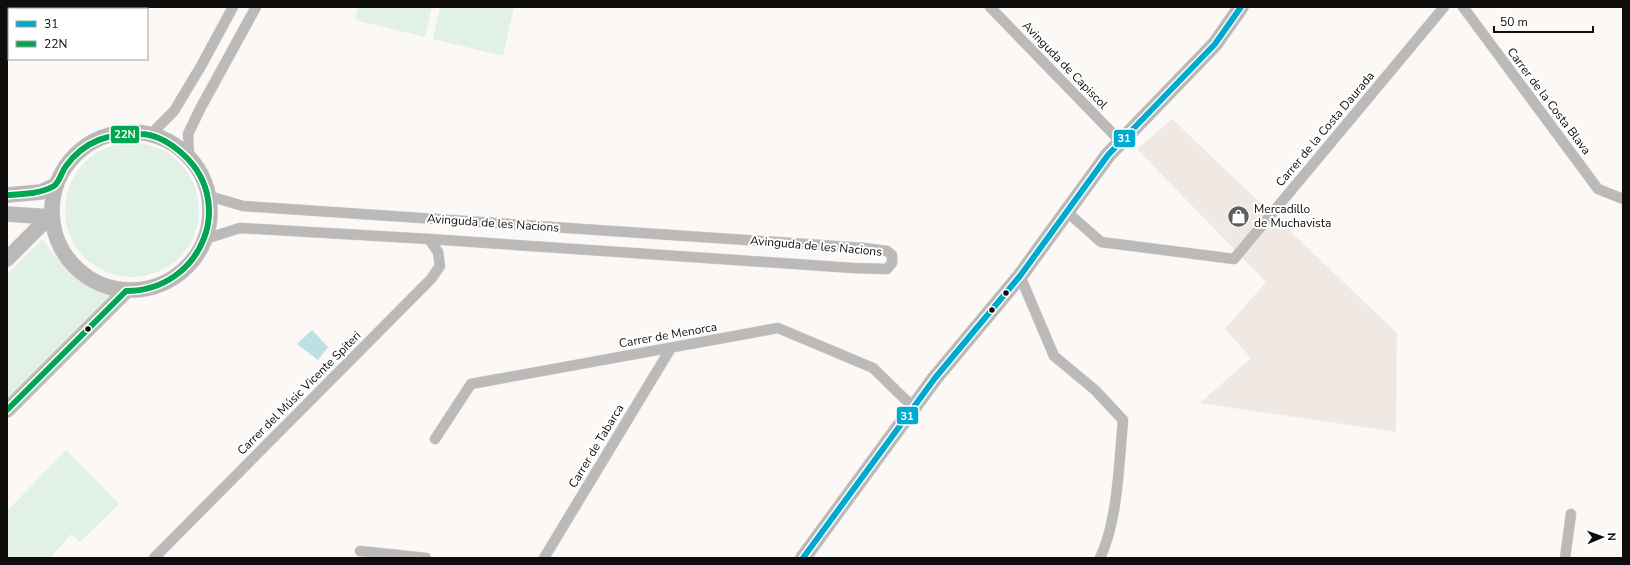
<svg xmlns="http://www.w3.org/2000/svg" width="1630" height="565" font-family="'Nunito Sans',sans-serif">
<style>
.built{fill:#f0e9e3}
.green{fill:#e1f1e7}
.water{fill:#bde0e2}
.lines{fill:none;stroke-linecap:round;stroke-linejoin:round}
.street-casing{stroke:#d4d2d1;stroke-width:11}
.secondary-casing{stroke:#d4d2d1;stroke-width:16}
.street{stroke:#bbbab9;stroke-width:10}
.secondary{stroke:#bab9b8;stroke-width:15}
.bus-1-casing{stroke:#fff;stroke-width:9}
.bus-2-casing{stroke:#fff;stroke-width:9}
.bus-1{stroke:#00a9ce;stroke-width:6}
.bus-2{stroke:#00a651;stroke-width:6}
.bus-dot{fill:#0e0d0c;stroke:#fff;stroke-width:1.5}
.labels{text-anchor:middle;stroke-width:4;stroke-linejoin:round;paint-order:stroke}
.street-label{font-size:12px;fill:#0e0d0c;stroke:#fff}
.poi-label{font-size:12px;fill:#0e0d0c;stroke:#fff;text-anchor:start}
.line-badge{stroke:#fff;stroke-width:1.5}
.badge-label{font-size:11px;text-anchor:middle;font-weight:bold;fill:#fff}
</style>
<rect width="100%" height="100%" fill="#fbf8f6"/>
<!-- built -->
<path class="built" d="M1172 119 1397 333 1396 432 1200 403 1251 358 1225 329 1266 282 1137 149Z"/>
<!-- green -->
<g class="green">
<path d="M358 7H432L425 37 355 20Z"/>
<path d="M440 7H514L503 56 433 39Z"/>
<circle cx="132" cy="210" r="67"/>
<path d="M43 239C59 265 82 283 110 295L7 398V274Z"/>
<path d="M66 450 119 504 80 542 71 534 50 558H7V511Z"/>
</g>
<!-- water -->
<path class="water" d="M312 330 328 347 318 360 297 344Z"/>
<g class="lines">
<defs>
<g id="street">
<path d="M990 7 1121 142"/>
<path d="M1463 7 1598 189 1623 199"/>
<path d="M151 134 174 111 201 66 233 7"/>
<path d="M189 157 188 134 200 109 256 7"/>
<path d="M1066 211 1101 242 1234 259 1444 7"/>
<path d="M205 239 240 228 429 239 853 268 887 269 892 263V255L887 251 864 248 243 206 209 196"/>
<path d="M1020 276 1054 356 1095 390 1123 420C1119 462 1118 521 1100 558"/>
<path d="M435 439 471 384 778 328 873 368 913 407"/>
<path d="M360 551 426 558"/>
<path d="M154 558 431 279 440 266 438 252 429 239"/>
<path d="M544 558 671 348"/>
<path d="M1565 558 1571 514"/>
</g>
<g id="secondary">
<circle cx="131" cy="211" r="79"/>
<path d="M7 195 41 192 56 185"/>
<path d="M7 214 52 217"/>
<path d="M7 259 41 225 52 220"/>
<path d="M7 410 126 291"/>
<path d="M803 558 935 378 1020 276 1108 155 1215 44 1241 7"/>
</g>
</defs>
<!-- street casing -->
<use href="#street" class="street-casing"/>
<!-- secondary casing -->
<use href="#secondary" class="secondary-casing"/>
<!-- street -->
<use href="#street" class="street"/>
<!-- secondary -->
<use href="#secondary" class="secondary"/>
<defs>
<path id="bus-1" d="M803 558 935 378 1020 276 1108 155 1215 44 1241 7"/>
<path id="bus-2" d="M7 195C23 194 40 194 54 186 59 183 62 171 66 166 85 140 110 133 140 134 154 134 168 142 178 150 240 199 202 291 126 291L7 410"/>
</defs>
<!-- bus-1 casing -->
<use href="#bus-1" class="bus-1-casing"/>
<!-- bus-2 casing -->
<use href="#bus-2" class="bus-2-casing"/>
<!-- bus-1 -->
<use href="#bus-1" class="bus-1"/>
<!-- bus-2 -->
<use href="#bus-2" class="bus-2"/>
</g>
<!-- icons -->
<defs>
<symbol id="shop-disc" viewBox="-11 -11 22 22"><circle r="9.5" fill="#615f5e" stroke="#fff"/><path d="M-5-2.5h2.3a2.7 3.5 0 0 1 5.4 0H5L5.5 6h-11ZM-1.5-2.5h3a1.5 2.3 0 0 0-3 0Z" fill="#fff"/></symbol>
</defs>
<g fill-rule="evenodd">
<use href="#shop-disc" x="1226" y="204" width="25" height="25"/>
</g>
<!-- markers -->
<g class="bus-dot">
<circle cx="1006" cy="293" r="3.5"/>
<circle cx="992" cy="310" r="3.5"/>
<circle cx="88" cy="329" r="3.5"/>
</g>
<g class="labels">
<!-- street labels -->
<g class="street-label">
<text transform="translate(1065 65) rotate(46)" y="4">Avinguda de Capiscol</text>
<text transform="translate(1549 101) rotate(53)" y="4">Carrer de la Costa Blava</text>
<text transform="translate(1325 129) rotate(-50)" y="4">Carrer de la Costa Daurada</text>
<text transform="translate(493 223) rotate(4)" y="4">Avinguda de les Nacions</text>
<text transform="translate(816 246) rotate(5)" y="4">Avinguda de les Nacions</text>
<text transform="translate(668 335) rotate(-10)" y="4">Carrer de Menorca</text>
<text transform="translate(299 393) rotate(-45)" y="4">Carrer del Músic Vicente Spiteri</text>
<text transform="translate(596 446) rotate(-59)" y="4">Carrer de Tabarca</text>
</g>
<!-- poi labels -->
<g class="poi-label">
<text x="1254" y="213">Mercadillo<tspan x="1254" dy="14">de Muchavista</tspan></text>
</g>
</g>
<g class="line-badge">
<rect x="110" y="125" width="30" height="19" rx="4" fill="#00a651"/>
<rect x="1113" y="129" width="23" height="19" rx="4" fill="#00a9ce"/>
<rect x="896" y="406" width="23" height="19" rx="4" fill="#00a9ce"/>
</g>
<g class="badge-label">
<text x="125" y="138">22N</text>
<text x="1124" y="142">31</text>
<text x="907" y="420">31</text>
</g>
<!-- border -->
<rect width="1630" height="565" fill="none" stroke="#0e0d0c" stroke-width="16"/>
<!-- legend -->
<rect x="8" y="8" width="140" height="52" fill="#ffffff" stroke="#9f9e9e"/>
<rect x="16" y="21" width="20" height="6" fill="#00a9ce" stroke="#9f9e9e"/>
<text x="44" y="28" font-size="12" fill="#0e0d0c">31</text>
<rect x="16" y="41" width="20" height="6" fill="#00a651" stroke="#9f9e9e"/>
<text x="44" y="48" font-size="12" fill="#0e0d0c">22N</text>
<!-- north arrow -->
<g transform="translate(1602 537) rotate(88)" stroke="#ffffff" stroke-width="3" paint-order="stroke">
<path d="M0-3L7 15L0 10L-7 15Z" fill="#0e0d0c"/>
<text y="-6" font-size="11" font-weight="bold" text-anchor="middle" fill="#0e0d0c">N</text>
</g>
<!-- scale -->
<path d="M1494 26v6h99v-6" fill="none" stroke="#0e0d0c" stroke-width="2"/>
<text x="1500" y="26" font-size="12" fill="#0e0d0c" stroke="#ffffff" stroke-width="3" paint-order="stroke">50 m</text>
</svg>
